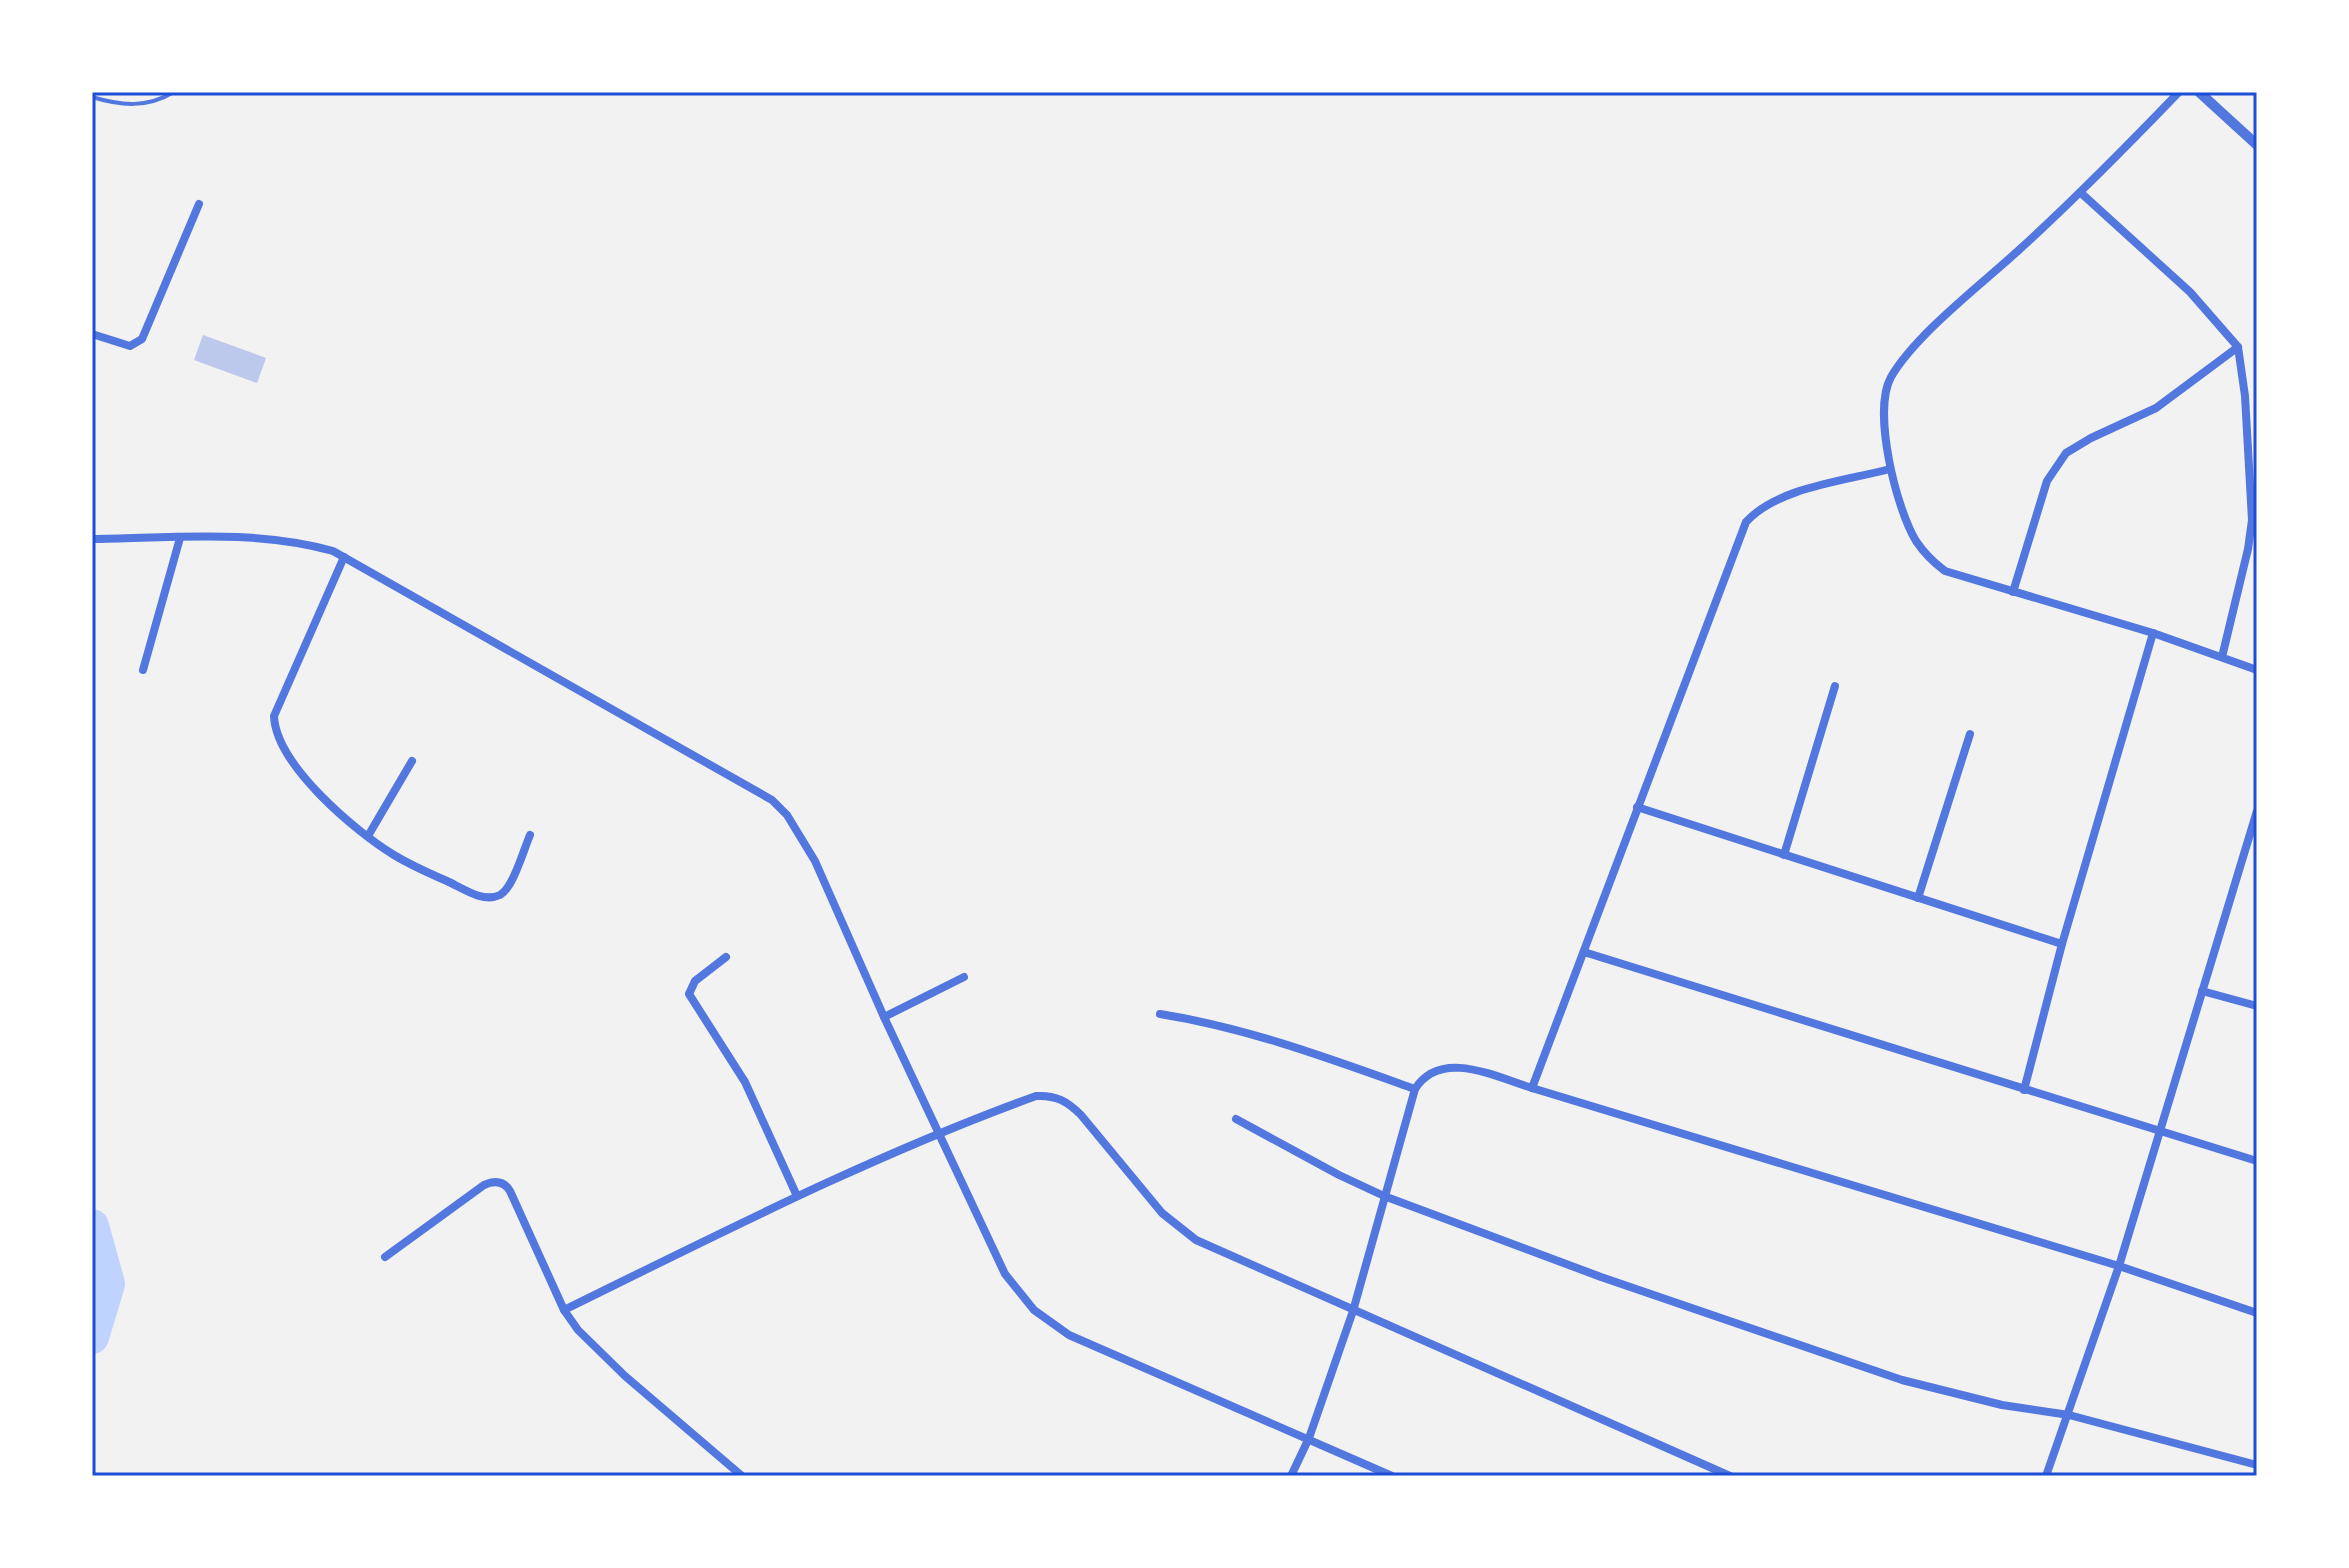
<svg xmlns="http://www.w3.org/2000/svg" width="2349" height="1568" font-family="'Asap Condensed',sans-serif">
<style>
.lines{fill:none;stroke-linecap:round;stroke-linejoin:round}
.river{stroke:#bfd3fe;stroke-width:34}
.building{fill:#bdc9ec}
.service{stroke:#5277de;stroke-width:4}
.minor{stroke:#5277de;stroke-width:8}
.tertiary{stroke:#5277de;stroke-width:10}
.neatline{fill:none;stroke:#1d4ed8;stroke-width:3}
</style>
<rect width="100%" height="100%" fill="#f2f2f2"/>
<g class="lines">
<!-- river -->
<path class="river" d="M92 1226 108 1284 92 1337"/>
</g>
<!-- building -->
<path class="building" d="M203 335 266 358 257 383 194 360Z"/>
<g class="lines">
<!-- service -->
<path class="service" d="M92 97C122 106 147 108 174 92"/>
<!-- minor -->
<g class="minor">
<path d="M2179 92C2127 146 2075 199 2020 249 1982 284 1916 334 1891 377 1872 411 1896 508 1916 541 1924 553 1933 562 1945 571L2153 633 2257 670"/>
<path d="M2081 193 2190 292 2238 347 2245 396 2252 520 2248 549 2222 657"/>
<path d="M92 334 130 346 142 339 199 204"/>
<path d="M92 539C172 538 255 529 333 551L772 800 787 815 815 861 884 1017 1005 1274 1034 1310 1069 1335 1392 1476"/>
<path d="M344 557 274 716C276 765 355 831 394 855 412 866 431 874 449 882 464 889 483 903 500 895 513 888 524 849 530 835"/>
<path d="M2013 592 2047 481 2066 453 2091 438 2156 408 2238 347"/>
<path d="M143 670 180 538"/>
<path d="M1637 807 2062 944"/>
<path d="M368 836 412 761"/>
<path d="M1784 855 1835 686"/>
<path d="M1918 898 1970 734"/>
<path d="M1584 952 2257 1161"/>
<path d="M726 957 695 981 689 994 745 1082 797 1196"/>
<path d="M2202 991 2257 1006"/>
<path d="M1160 1014C1248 1028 1331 1059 1415 1089"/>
<path d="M884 1017 964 977"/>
<path d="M1532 1088 1746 522C1778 487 1845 481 1890 469"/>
<path d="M2024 1090 2062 944 2153 633"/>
<path d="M1236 1119 1339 1175 1384 1196 1601 1277 1902 1380 2002 1405 2069 1415 2257 1465"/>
<path d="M385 1257 484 1185C495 1180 504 1181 510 1191L564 1310 578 1330 625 1376 742 1476"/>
<path d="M564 1310C719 1234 873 1155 1036 1096 1056 1095 1067 1101 1081 1115L1162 1213 1196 1240 1730 1476"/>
<path d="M1291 1476 1309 1438 1353 1311 1415 1089C1441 1048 1496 1077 1532 1088L2119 1266 2257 1313"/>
<path d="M2046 1476 2119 1266 2257 811"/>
</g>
<!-- tertiary -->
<path class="tertiary" d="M2199 92 2257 145"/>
</g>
<!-- border -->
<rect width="2349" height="1568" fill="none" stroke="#ffffff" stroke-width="188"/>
<rect x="94" y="94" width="2161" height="1380" class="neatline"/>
</svg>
